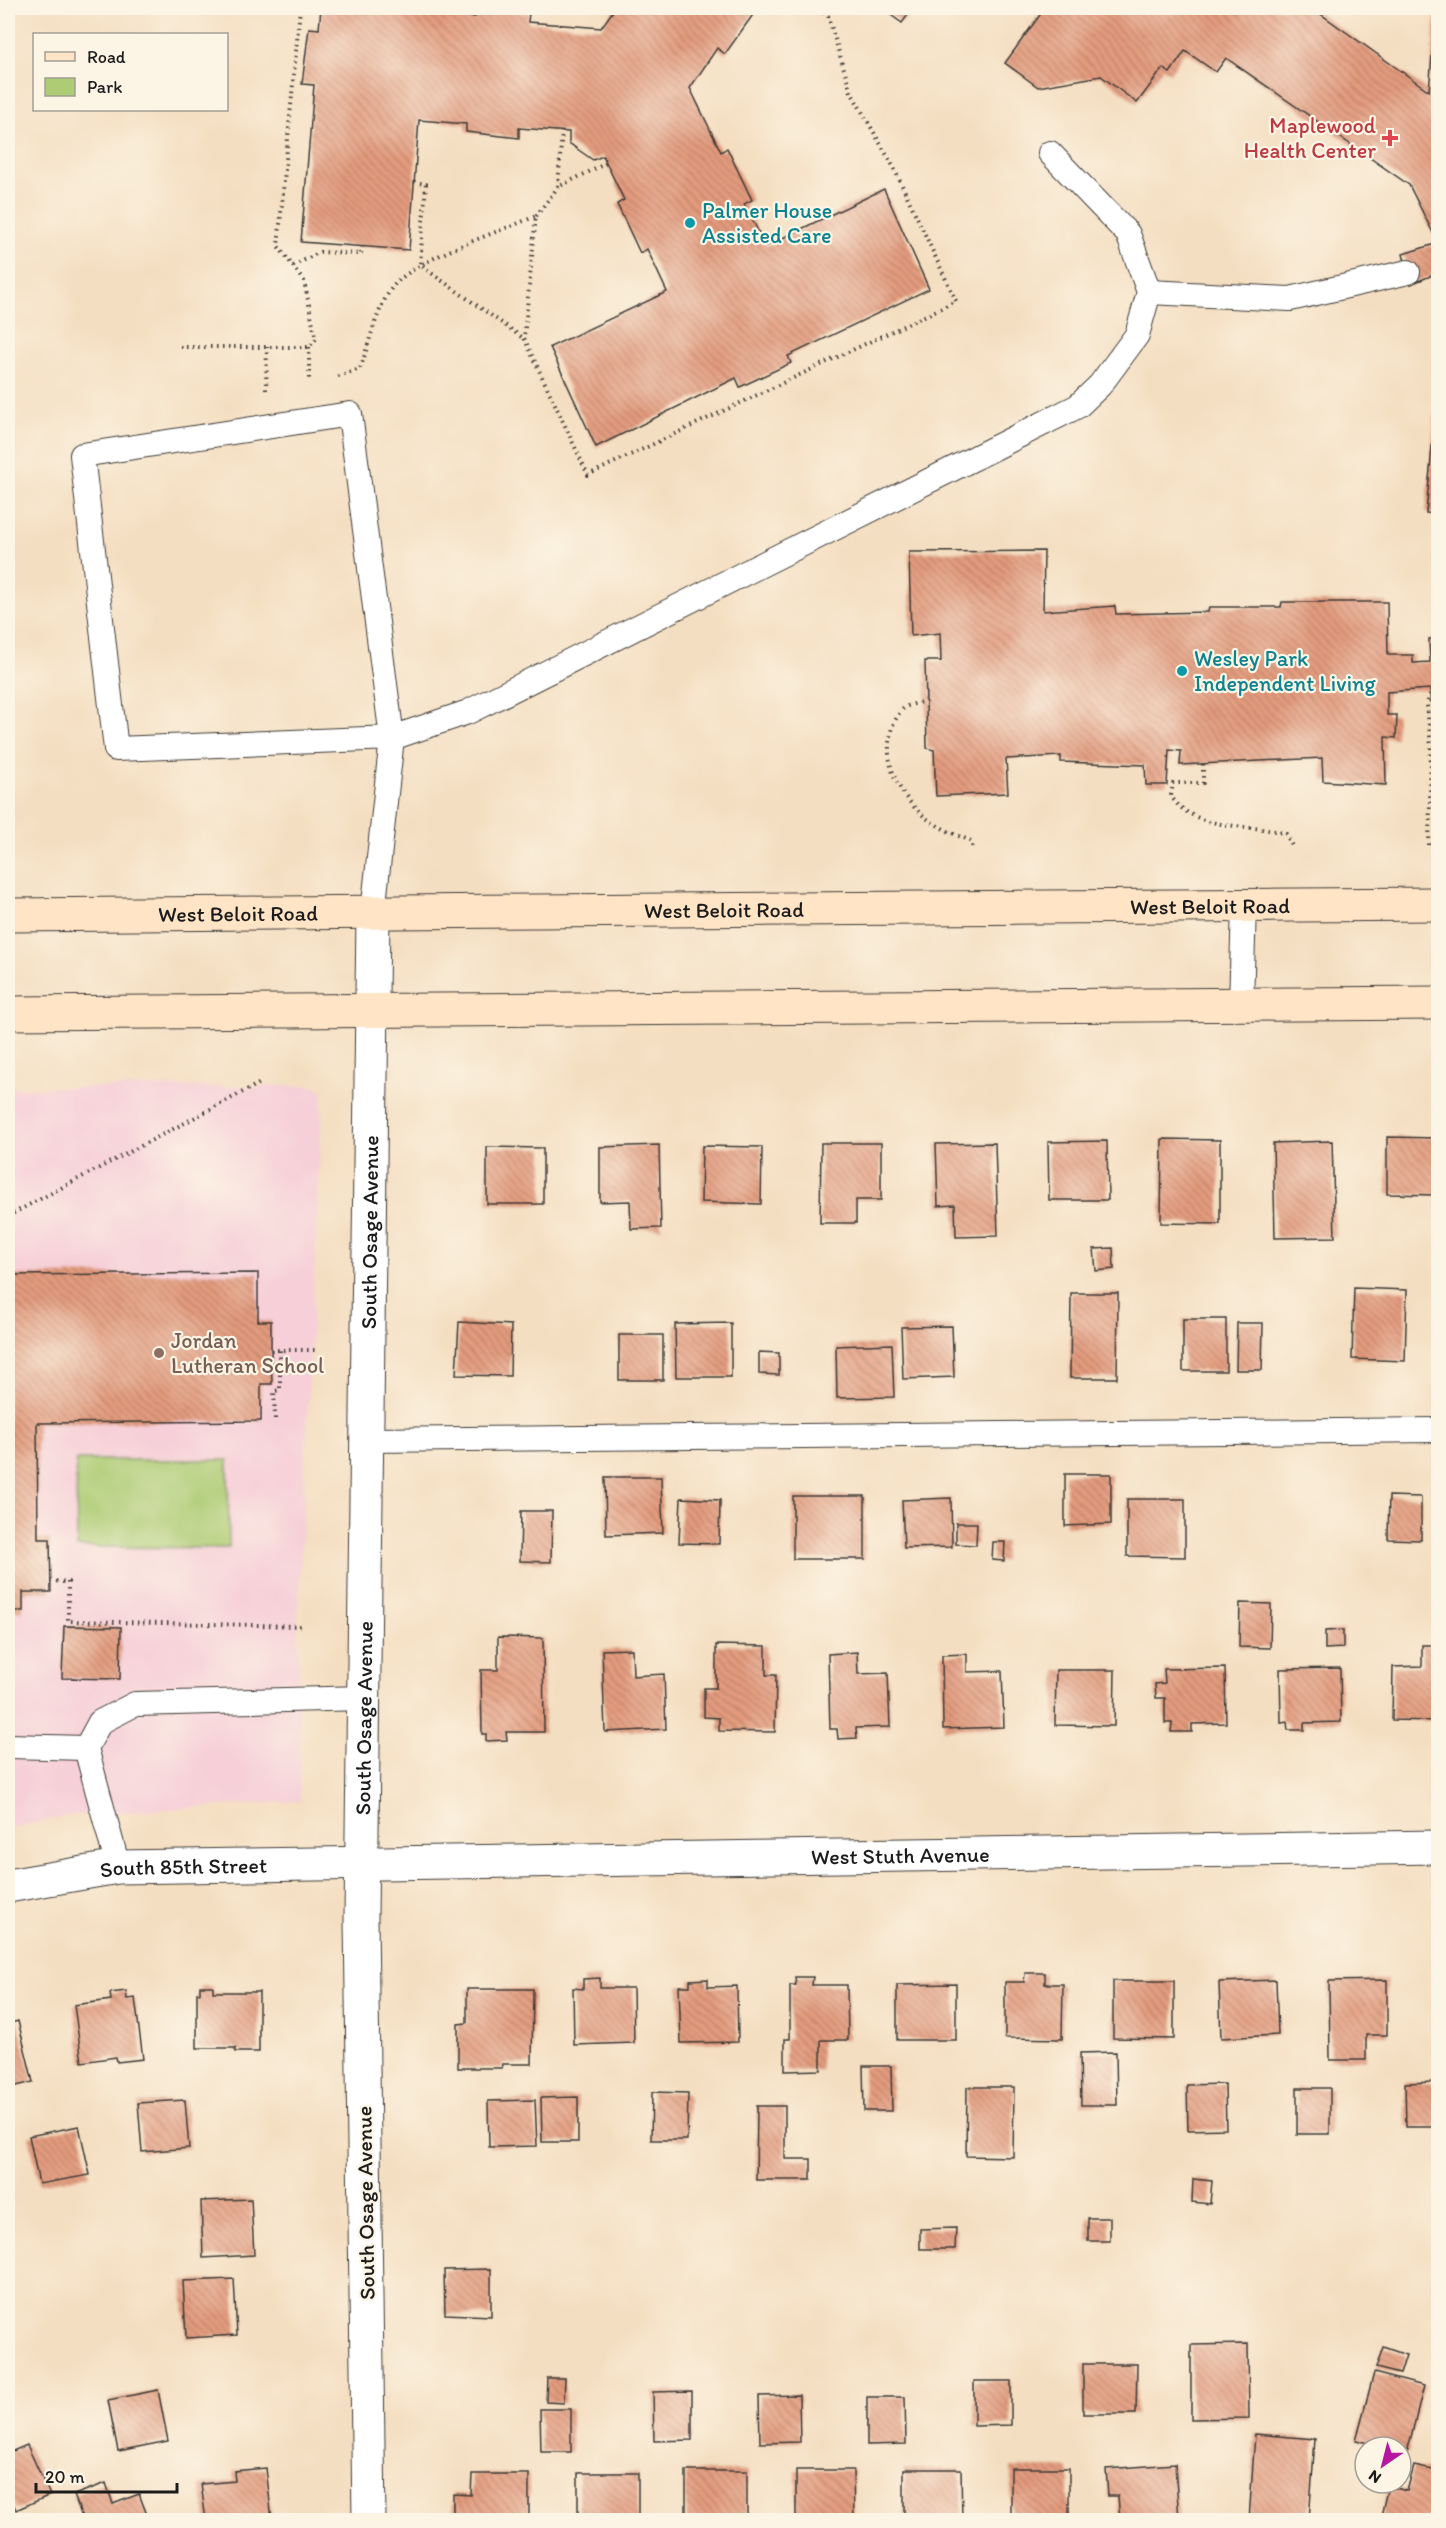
<svg xmlns="http://www.w3.org/2000/svg" width="1446" height="2528" font-family="Itim,sans-serif">
<style>
.built{fill:#f6cfd8}
.park{fill:#adcc74;stroke:#647448;stroke-width:1.5}
.building{fill:url(#building-back-hatch)}
.lines{fill:none;stroke-linecap:round;stroke-linejoin:round}
.service-casing{stroke:#3c3935;stroke-width:26}
.minor-casing{stroke:#3c3935;stroke-width:35}
.secondary-casing{stroke:#3c3935;stroke-width:35}
.path{stroke:#3c3935;stroke-width:4;stroke-dasharray:1.5 4.5;stroke-linecap:butt}
.service{stroke:#fff;stroke-width:24}
.minor{stroke:#fff;stroke-width:33}
.secondary{stroke:#ffe4c6;stroke-width:33}
.health-dot{fill:#e0444e;stroke:#fcf5e5;stroke-width:2}
.culture-dot{fill:#0f9aa8;stroke:#fcf5e5;stroke-width:2}
.education-dot{fill:#8d6e63;stroke:#fcf5e5;stroke-width:2}
.labels{text-anchor:middle;stroke-width:4.5;stroke-linejoin:round;paint-order:stroke}
.health-label{font-size:22px;fill:#be3a42;stroke:#fcf5e5;text-anchor:end}
.culture-label{font-size:22px;fill:#0d838f;stroke:#fcf5e5;text-anchor:start}
.street-label{font-size:22px;fill:#1c1c1c;stroke:#fcf5e5}
.education-label{font-size:22px;fill:#785e54;stroke:#fcf5e5;text-anchor:start}
</style>
<defs>
<pattern id="building-back-hatch" width="6" height="6" patternUnits="userSpaceOnUse" patternTransform="scale(1.5)"><rect width="6" height="6" fill="#e49b7e"/><path d="M-1 5l2 2M0 0l6 6M5-1l2 2" fill="none" stroke="#b87e66"/></pattern>
</defs>
<rect width="100%" height="100%" fill="#fcf5e5"/>
<filter id="ink" filterUnits="userSpaceOnUse"><feTurbulence type="fractalNoise" baseFrequency=".0167" numOctaves="2"/><feDisplacementMap in="SourceGraphic" scale="12" xChannelSelector="R" yChannelSelector="G"/><feConvolveMatrix kernelMatrix="1 2 1 2 8 2 1 2 1" color-interpolation-filters="sRGB"/></filter>
<filter id="wash" filterUnits="userSpaceOnUse"><feTurbulence type="fractalNoise" baseFrequency=".008" numOctaves="4" result="noise"/><feDisplacementMap in="SourceGraphic" scale="24" xChannelSelector="R" yChannelSelector="G"/><feGaussianBlur stdDeviation="1.35" result="paint"/><feColorMatrix in="noise" values="0 0 0 0 0 0 0 0 0 0 0 0 0 0 0 0 0 1.4 0 .05"/><feComposite in="paint" operator="in"/></filter>
<g filter="url(#wash)">
<rect width="100%" height="100%" fill="#f4dec1"/>
<!-- built -->
<path class="built" d="M315 1086 323 1092 298 1614 300 1801 72 1815 8 1829V1088Z"/>
<!-- park -->
<path class="park" d="M76 1460H228L229 1548 77 1547Z"/>
<g id="blocks">
<!-- building -->
<g class="building">
<path d="M321 8H427V13L475 17 477 8H483L529 13 528 22 601 28 615 8H749L755 12 725 54 717 48 690 88 721 152 727 148 752 200 744 204 766 246 884 189 929 289 788 356 791 363 740 387 736 378 596 447 550 347 667 292 647 249 640 253 617 204 624 200 603 156 593 160 580 151 569 143V132L519 128V138L466 132V124L419 120 409 250 301 242 314 85 302 84 309 28 319 29Z"/>
<path d="M881 8H913L902 23Z"/>
<path d="M1045 8H1312L1429 91 1436 8H1438V273L1411 284 1403 254 1438 243 1409 185 1226 58 1216 72 1185 51 1170 73 1163 68 1137 103 1101 76 1038 87 1005 63Z"/>
<path d="M1437 392H1438V514L1426 513Z"/>
<path d="M1044 551 1043 611 1115 606 1116 614 1208 612 1209 607H1281L1282 602H1387L1388 655H1413V663L1430 662 1429 639H1438V702H1430V689L1387 692V715H1397L1396 738 1385 737 1386 785 1323 781 1322 758 1180 765 1181 751 1169 750 1167 785H1146L1145 765 1061 762V756L1006 759 1008 793 936 796 934 750 927 748 925 661H941L940 633 911 636 909 552Z"/>
<path d="M1387 1137 1438 1138V1195L1387 1194Z"/>
<path d="M1162 1139 1220 1140V1224L1161 1223Z"/>
<path d="M1107 1141 1108 1200H1049L1048 1142Z"/>
<path d="M1332 1141 1335 1237 1275 1238 1273 1143Z"/>
<path d="M821 1143H881V1200H856V1223H820Z"/>
<path d="M995 1143 998 1236 956 1237 955 1205 938 1206 936 1144Z"/>
<path d="M659 1145 661 1228 631 1229 630 1201 600 1202V1147Z"/>
<path d="M702 1146 762 1147 761 1204 701 1202Z"/>
<path d="M487 1147 543 1148V1204H487Z"/>
<path d="M1113 1248 1114 1269 1096 1271 1094 1249Z"/>
<path d="M258 1273V1321H271V1350L272 1384H261V1421L37 1423 38 1539H50L51 1592H23V1611H8V1275Z"/>
<path d="M1354 1288 1407 1290 1405 1361 1352 1359Z"/>
<path d="M1071 1293H1118L1117 1378H1070Z"/>
<rect x="1183" y="1319" width="43" height="52"/>
<path d="M459 1322 511 1325 510 1376 456 1375Z"/>
<path d="M731 1323V1377H676L675 1324Z"/>
<path d="M1237 1323H1263L1262 1370H1236Z"/>
<path d="M952 1326 954 1377 903 1379 901 1327Z"/>
<rect x="619" y="1335" width="44" height="45"/>
<path d="M892 1344 894 1397 837 1398 836 1346Z"/>
<path d="M759 1352 779 1353V1375L759 1374Z"/>
<path d="M1065 1474H1111V1524L1065 1526Z"/>
<path d="M605 1477H661L663 1533 606 1535Z"/>
<rect x="793" y="1496" width="72" height="63"/>
<path d="M1389 1496 1421 1497V1540L1388 1539Z"/>
<path d="M681 1498 720 1500 719 1544 679 1543Z"/>
<path d="M951 1498 952 1547 904 1548 902 1500Z"/>
<path d="M1127 1499H1185V1557L1127 1556Z"/>
<path d="M521 1511H552L551 1562 520 1561Z"/>
<path d="M956 1523H977L976 1545 956 1544Z"/>
<path d="M993 1542H1005L1004 1561 992 1560Z"/>
<path d="M1240 1603 1271 1604 1270 1648 1239 1647Z"/>
<path d="M64 1626 121 1627 120 1679 62 1678Z"/>
<path d="M1343 1630V1648L1325 1649V1631Z"/>
<path d="M498 1637 543 1638 544 1732H506L507 1740 486 1741V1734H482L481 1670H498Z"/>
<path d="M716 1645 766 1646V1675H776L775 1732 719 1731V1718L704 1717V1688H716Z"/>
<path d="M1422 1645H1438V1721L1392 1720 1393 1667 1422 1666Z"/>
<path d="M632 1649 633 1676 664 1674 666 1729 605 1732 602 1650Z"/>
<path d="M857 1652 858 1674 888 1673 890 1727 856 1728 857 1738 838 1739 837 1729H830L828 1654Z"/>
<path d="M967 1654V1672L1002 1671 1004 1727 943 1729 942 1655Z"/>
<path d="M1225 1668 1226 1723 1192 1724V1732H1171L1172 1723H1165V1698H1156L1155 1684 1165 1683 1164 1669Z"/>
<path d="M1340 1668 1341 1722 1304 1723V1730H1288L1287 1722 1281 1723 1280 1669Z"/>
<path d="M1056 1670H1115L1114 1726 1055 1725Z"/>
<path d="M1025 1973H1045V1984H1063L1062 2039 1005 2038V1982H1024Z"/>
<path d="M795 1977H813L812 1985H847L848 2040H821V2070L785 2071V2039H790V1985H796Z"/>
<path d="M600 1978V1988H633L634 2043 574 2045 573 1988 583 1989V1979Z"/>
<path d="M1435 1978H1438V2033H1434Z"/>
<path d="M708 1979V1987L737 1986 738 2042 681 2043 679 1986H690V1980Z"/>
<path d="M1276 1980 1278 2035 1221 2038 1219 1982Z"/>
<path d="M1387 1980V2035H1366V2060H1330L1329 1981Z"/>
<path d="M1113 1981H1174V2039L1113 2038Z"/>
<path d="M956 1984V2040H897V1985Z"/>
<path d="M200 1986H213V1992H259V2052H235V2048H197V1993H200Z"/>
<path d="M467 1989H533L532 2064H503L502 2068H458V2024L467 2023Z"/>
<path d="M126 1991 127 1999 135 1998 143 2059 117 2062 116 2057 82 2062 74 2005 111 2000 110 1993Z"/>
<path d="M18 2021 33 2082 8 2088V2024Z"/>
<path d="M1116 2052 1117 2105H1081L1080 2053Z"/>
<path d="M863 2066H891L892 2111H864Z"/>
<path d="M1437 2082 1438 2127H1406L1405 2083Z"/>
<path d="M1225 2084 1226 2129 1188 2130 1187 2085Z"/>
<path d="M967 2087H1014L1013 2157 966 2156Z"/>
<rect x="1297" y="2088" width="33" height="46"/>
<path d="M652 2092 688 2093 687 2140H651Z"/>
<path d="M578 2097V2142H542L541 2098Z"/>
<path d="M185 2100 189 2148 142 2152 138 2103Z"/>
<path d="M535 2100 537 2146 489 2147 488 2101Z"/>
<path d="M757 2106H785V2159H811V2180H756Z"/>
<path d="M79 2126 90 2175 39 2184 29 2136Z"/>
<path d="M1193 2179 1212 2181 1210 2204 1192 2202Z"/>
<path d="M251 2199 254 2255 203 2258 201 2201Z"/>
<rect x="1088" y="2218" width="22" height="23"/>
<path d="M956 2228 955 2249H920V2229Z"/>
<path d="M491 2269V2316L445 2314 444 2270Z"/>
<path d="M234 2279 237 2335 186 2338 183 2281Z"/>
<path d="M1248 2344 1249 2418 1191 2419V2345Z"/>
<path d="M1383 2347 1406 2355 1400 2374 1376 2368Z"/>
<path d="M1083 2364H1137L1136 2414H1083Z"/>
<path d="M1374 2373 1424 2386 1407 2453 1401 2452V2447H1383L1356 2440Z"/>
<path d="M547 2378H565L564 2403 546 2402Z"/>
<path d="M974 2381H1011V2425L974 2426Z"/>
<path d="M158 2390 168 2441 118 2451 108 2400Z"/>
<path d="M692 2391V2440L654 2441 653 2392Z"/>
<path d="M799 2395 800 2442 760 2443 759 2396Z"/>
<path d="M867 2397H905L906 2444 867 2445Z"/>
<path d="M540 2409H571V2452H541Z"/>
<path d="M1255 2434 1315 2439 1309 2520H1249Z"/>
<path d="M27 2445 50 2495 16 2510 8 2491V2453Z"/>
<path d="M1175 2464 1179 2519 1120 2520 1118 2496H1108L1106 2469Z"/>
<path d="M1414 2466 1438 2471V2520H1380L1388 2486 1407 2491Z"/>
<path d="M266 2468 272 2520H206L201 2484 235 2481 234 2471Z"/>
<rect x="1011" y="2468" width="58" height="52"/>
<path d="M904 2469H961L962 2520H904Z"/>
<path d="M796 2470H853L854 2520H796Z"/>
<rect x="686" y="2471" width="61" height="49"/>
<rect x="578" y="2473" width="60" height="47"/>
<path d="M472 2474H529V2520H453V2494L471 2495Z"/>
<path d="M106 2483 113 2504 139 2494 149 2520H83L74 2495Z"/>
</g>
</g>
</g>
<g filter="url(#ink)">
<use href="#blocks" fill-opacity="0" stroke="#3c3935" stroke-width="1.5"/>
<g class="lines">
<defs>
<g id="service">
<path d="M1149 292 1290 299 1408 272"/>
<path d="M373 913 392 738 116 749 82 455 350 414 392 738 468 712 1078 406 1100 385 1137 335 1149 292 1128 234 1050 153"/>
<path d="M1241 1004 1244 906"/>
<path d="M367 1440 1438 1430"/>
<path d="M8 1746 86 1748"/>
<path d="M118 1867 86 1748 100 1722 135 1704 365 1698"/>
</g>
<g id="minor">
<path id="s1" d="M8 1886 118 1867 1438 1847"/>
<path id="s2" d="M369 2520 361 1918 373 913"/>
</g>
<g id="secondary">
<path id="s3" d="M8 915 1438 904"/>
<path d="M8 1013 1438 1003"/>
</g>
</defs>
<!-- service casing -->
<use href="#service" class="service-casing"/>
<!-- minor casing -->
<use href="#minor" class="minor-casing"/>
<!-- secondary casing -->
<use href="#secondary" class="secondary-casing"/>
<!-- path -->
<g class="path">
<path d="M562 131 558 187 607 163"/>
<path d="M414 182 426 184 420 265 523 338"/>
<path d="M536 216 558 187"/>
<path d="M293 266 320 252 361 254 362 247"/>
<path d="M180 347H309L316 339 304 281 278 246 300 8"/>
<path d="M309 347V383"/>
<path d="M338 376 360 369C369 344 378 303 395 284 422 256 499 232 536 216L524 338 588 475 956 301 893 166 851 92 828 16 816 8"/>
<path d="M266 390 267 347"/>
<path d="M926 701C920 703 909 704 904 708 899 712 894 722 892 728 883 758 894 785 915 808 930 824 951 833 971 841L973 850"/>
<path d="M1203 764V783H1173L1171 796C1195 833 1249 822 1286 834L1292 846"/>
<path d="M1429 845 1431 747 1427 705 1429 696 1438 685"/>
<path d="M8 1216 262 1082"/>
<path d="M271 1350H318"/>
<path d="M275 1419 274 1391 280 1390V1350"/>
<path d="M50 1581 68 1582V1621L304 1626"/>
</g>
<!-- service -->
<use href="#service" class="service"/>
<!-- minor -->
<use href="#minor" class="minor"/>
<!-- secondary -->
<use href="#secondary" class="secondary"/>
</g>
</g>
<!-- markers -->
<path class="health-dot" d="M1387 129h6v6h6v6h-6v6h-6v-6h-6v-6h6z"/>
<g class="culture-dot">
<circle cx="690" cy="223" r="6"/>
<circle cx="1182" cy="671" r="6"/>
</g>
<circle class="education-dot" cx="159" cy="1353" r="6"/>
<g class="labels">
<!-- health labels -->
<g class="health-label">
<text x="1376" y="133">Maplewood<tspan x="1376" dy="25">Health Center</tspan></text>
</g>
<!-- culture labels -->
<g class="culture-label">
<text x="702" y="218">Palmer House<tspan x="702" dy="25">Assisted Care</tspan></text>
<text x="1194" y="666">Wesley Park<tspan x="1194" dy="25">Independent Living</tspan></text>
</g>
<!-- street labels -->
<g class="street-label">
<text dy="8" stroke="none"><textPath href="#s3" startOffset="1202">West Beloit Road</textPath></text>
<text dy="8" stroke="none"><textPath href="#s3" startOffset="716">West Beloit Road</textPath></text>
<text dy="8" stroke="none"><textPath href="#s3" startOffset="230">West Beloit Road</textPath></text>
<text dy="8" stroke="none"><textPath href="#s2" startOffset="1288">South Osage Avenue</textPath></text>
<text dy="8" stroke="none"><textPath href="#s2" startOffset="802">South Osage Avenue</textPath></text>
<text dy="8" stroke="none"><textPath href="#s1" startOffset="894">West Stuth Avenue</textPath></text>
<text dy="8" stroke="none"><textPath href="#s1" startOffset="177">South 85th Street</textPath></text>
<text transform="translate(365 2203) rotate(-91)" y="8">South Osage Avenue</text>
</g>
<!-- education labels -->
<g class="education-label">
<text x="171" y="1348">Jordan<tspan x="171" dy="25">Lutheran School</tspan></text>
</g>
</g>
<!-- margin -->
<rect width="1446" height="2528" fill="none" stroke="#fcf5e5" stroke-width="30"/>
<!-- legend -->
<rect x="33" y="33" width="195" height="78" fill="#fcf5e5" stroke="#a29e95" stroke-width="1.5"/>
<rect x="45" y="52" width="30" height="9" fill="#ffe4c6" stroke="#a29e95" stroke-width="1.5"/>
<text x="87" y="63" font-size="18" fill="#1c1c1c">Road</text>
<rect x="45" y="78" width="30" height="18" fill="#adcc74" stroke="#a29e95" stroke-width="1.5"/>
<text x="87" y="93" font-size="18" fill="#1c1c1c">Park</text>
<!-- north arrow -->
<g transform="translate(1383 2465) rotate(215)"><circle r="28" fill="#fcf5e5" stroke="#a29e95" stroke-width="1.5"/>
<path d="M0-4.5L10 22L0 15L-10 22Z" fill="#b5179e"/>
<text y="-9" font-size="16" font-weight="bold" text-anchor="middle" fill="#1c1c1c">N</text>
</g>
<!-- scale -->
<path d="M36 2483v9h141v-9" fill="none" stroke="#1c1c1c" stroke-width="3"/>
<text x="45" y="2483" font-size="18" fill="#1c1c1c" stroke="#fcf5e5" stroke-width="4.5" paint-order="stroke">20 m</text>
</svg>
